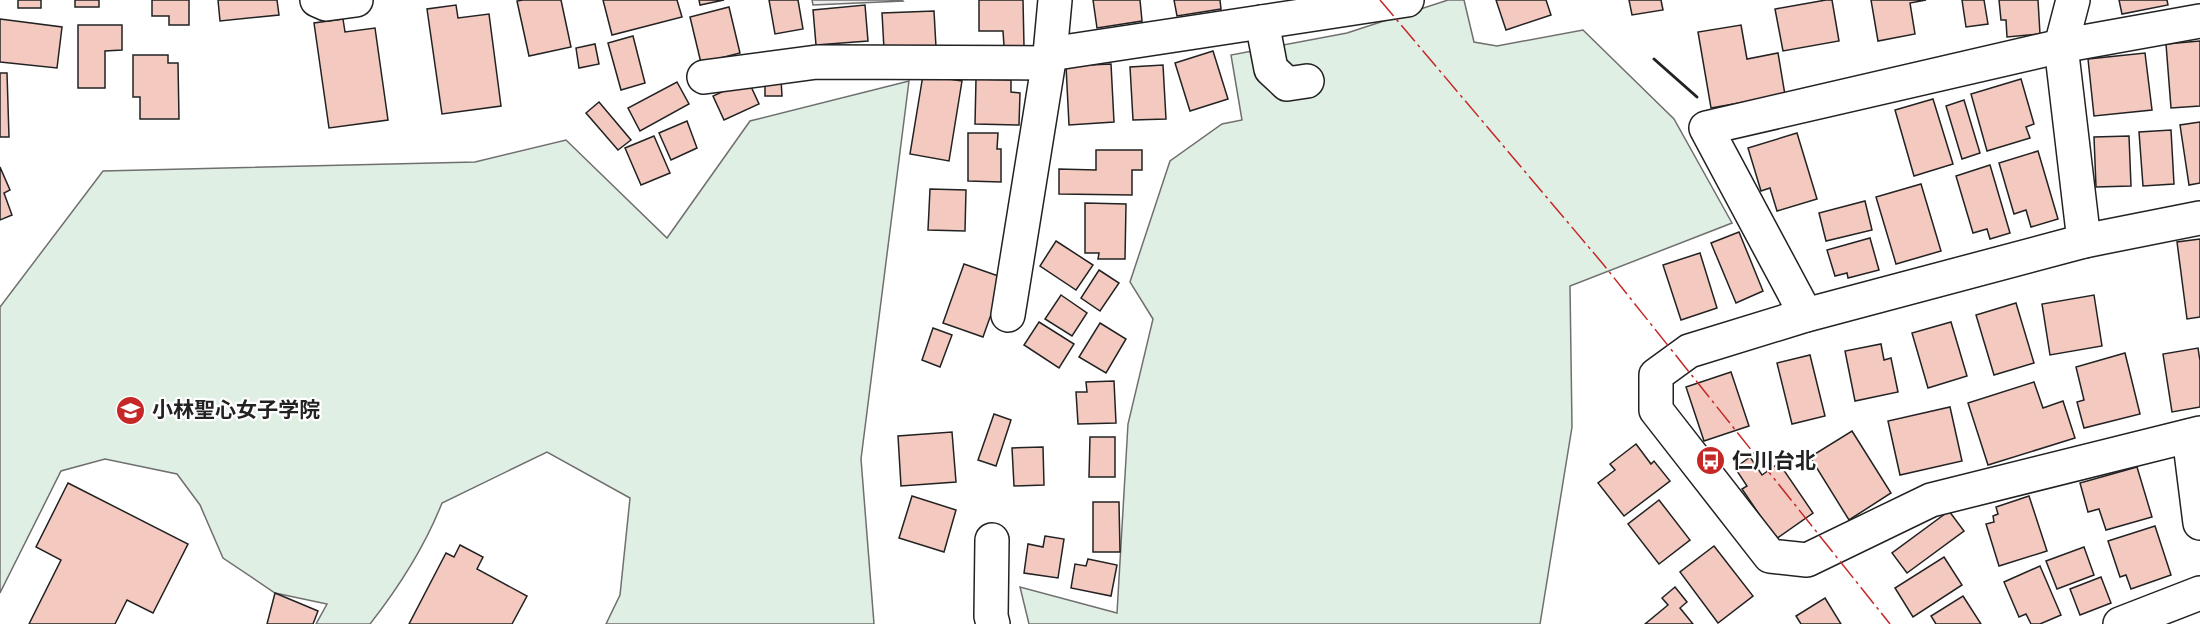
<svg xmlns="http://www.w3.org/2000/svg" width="2200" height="624" font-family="Roboto,'Noto Sans JP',sans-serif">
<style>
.green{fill:#e0efe3;stroke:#6f6f6f;stroke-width:1.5}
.parking{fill:#ededed;stroke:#6f6f6f;stroke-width:1.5}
.building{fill:#f3c9c0;stroke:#222;stroke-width:1.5}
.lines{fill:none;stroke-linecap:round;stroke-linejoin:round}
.minor-casing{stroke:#222;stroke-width:36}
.minor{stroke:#fff;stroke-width:33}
.wall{stroke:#222;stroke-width:3}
.power{stroke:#c62828;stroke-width:1.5;stroke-dasharray:21 4.5 3 4.5;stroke-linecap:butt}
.labels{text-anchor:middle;stroke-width:4.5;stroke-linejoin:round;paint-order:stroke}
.poi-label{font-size:21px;font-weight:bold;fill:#222;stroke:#fff;text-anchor:start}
</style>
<rect width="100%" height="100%" fill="#fff"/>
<!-- green -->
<g class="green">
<path d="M1448 0H1464L1474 42 1497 46 1583 30 1674 119 1732 223 1570 286 1572 427 1540 624H1029L1020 587 1117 613 1128 424 1153 319 1130 282 1170 161 1222 124 1242 120 1231 55 1347 33Z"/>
<path d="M909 81 861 459 874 624H606L620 595 630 498 547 452 442 503C425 546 399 587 370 624H316L327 604 275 593 223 558 200 505 177 474 105 459 61 471 0 593V307L103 171 475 162 566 140 667 238 750 121Z"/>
</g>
<!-- parking -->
<path class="parking" d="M812 0H902L903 1 813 5Z"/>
<!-- building -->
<g class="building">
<rect x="18" y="0" width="23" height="8"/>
<rect x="75" y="0" width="24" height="7"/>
<path d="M152 0H189V25H169V16H152Z"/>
<path d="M218 0H277L279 15 220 21Z"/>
<path d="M523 0H561L571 47 529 56 517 1Z"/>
<path d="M603 0H677L682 17 612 35Z"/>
<path d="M699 0H724L700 5Z"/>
<path d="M769 0H798L803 29 775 34Z"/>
<path d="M979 0H1023L1024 46H1004L1003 31H979Z"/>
<path d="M1093 0H1140L1142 21 1097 28Z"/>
<path d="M1174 0H1220L1221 9 1177 16Z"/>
<path d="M1496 0H1546L1551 15 1506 30Z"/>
<path d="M1629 0H1661L1663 10 1632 15Z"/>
<path d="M1826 0H1832L1839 41 1783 51 1775 9Z"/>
<path d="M1871 0H1926L1910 3 1915 34 1878 41Z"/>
<path d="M1962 0H1984L1988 24 1966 27Z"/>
<path d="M1999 0H2038L2040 34 2007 37 2006 20H2001Z"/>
<path d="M2119 0H2167L2168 5 2122 14Z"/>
<path d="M456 5 458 18 489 14 501 106 442 114 427 9Z"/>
<path d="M865 5 868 41 816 45 813 10Z"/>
<path d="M729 7 740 53 701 63 690 17Z"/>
<path d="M934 11 936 47 884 49 882 13Z"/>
<path d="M0 19 62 27 57 68 0 62Z"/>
<path d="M343 19 345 32 375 28 388 120 329 128 314 23Z"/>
<path d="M78 25H122V50L105 51V88H78Z"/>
<path d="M1741 25 1747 59 1778 53 1785 95 1711 108 1698 32Z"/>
<path d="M633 36 645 83 621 90 608 43Z"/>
<path d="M2200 41V106L2171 108 2166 44Z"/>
<path d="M595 44 599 64 579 68 576 48Z"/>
<path d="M1213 51 1228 99 1190 111 1175 63Z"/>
<path d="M2145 53 2152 110 2094 116 2088 59Z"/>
<path d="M133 55H168V63H178L179 119H140V97H133Z"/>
<path d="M1111 64 1114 122 1069 125 1066 66Z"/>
<path d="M1163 65 1166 119 1133 120 1130 67Z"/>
<path d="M0 73H7L9 137H0Z"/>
<path d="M923 75 962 81 949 161 910 154Z"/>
<path d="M781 79 782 96H765V80Z"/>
<path d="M976 79 1011 80V92L1020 93 1019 125 975 124Z"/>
<path d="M2021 79 2034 124 2026 127 2030 138 1987 151 1971 94Z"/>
<path d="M748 80 759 104 724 120 713 96Z"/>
<path d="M677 82 689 104 640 131 628 108Z"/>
<path d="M1933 99 1953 164 1914 176 1895 110Z"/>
<path d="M1964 100 1980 153 1962 159 1946 106Z"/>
<path d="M599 102 631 140 618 150 586 113Z"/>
<path d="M687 121 697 148 671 160 659 133Z"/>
<path d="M2200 122V183L2189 185 2180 125Z"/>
<path d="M2171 130 2174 184 2143 186 2139 132Z"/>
<path d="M968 133H998L997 149H1001V182L968 181Z"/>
<path d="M1797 133 1817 199 1777 211 1770 188 1761 191 1748 148Z"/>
<path d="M654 136 670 173 641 185 625 148Z"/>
<path d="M2129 136 2131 186 2096 187 2094 137Z"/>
<path d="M1096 150H1142V170H1132V195L1059 194V169L1096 170Z"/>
<path d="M2038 151 2058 219 2031 227 2026 210 2014 214 1999 163Z"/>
<path d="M1990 165 2010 233 1990 239 1987 229 1973 233 1956 176Z"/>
<path d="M0 167 10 190 4 193 12 215 0 220Z"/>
<path d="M1921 184 1941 251 1896 264 1876 197Z"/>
<path d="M930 189 966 190 965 231 928 230Z"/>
<path d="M1865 201 1872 230 1826 241 1819 213Z"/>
<path d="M1085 203 1126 204 1125 259H1098L1099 253H1085Z"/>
<path d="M1739 232 1763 291 1736 303 1711 243Z"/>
<path d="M1870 238 1879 270 1848 278 1847 273 1835 276 1827 250Z"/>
<path d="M2200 239V317L2187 319 2177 242Z"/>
<path d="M1056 241 1093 265 1076 290 1040 266Z"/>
<path d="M1700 253 1717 308 1681 320 1663 265Z"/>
<path d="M964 264 1004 278 983 337 943 323Z"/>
<path d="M1099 270 1119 283 1100 311 1081 298Z"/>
<path d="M1061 295 1087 313 1072 336 1045 319Z"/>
<path d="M2094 295 2102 346 2050 355 2042 304Z"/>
<path d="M2016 303 2034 363 1994 375 1976 315Z"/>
<path d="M1039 322 1074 344 1059 368 1024 345Z"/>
<path d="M1951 322 1967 376 1928 388 1912 333Z"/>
<path d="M1100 323 1126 339 1106 373 1079 357Z"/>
<path d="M933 328 952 335 940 367 922 360Z"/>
<path d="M1881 344 1884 360 1891 358 1898 392 1855 401 1845 351Z"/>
<path d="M2198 348 2200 361V407L2172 412 2163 354Z"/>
<path d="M2125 353 2140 414 2084 428 2077 402 2084 400 2076 367Z"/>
<path d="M1810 355 1825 416 1792 424 1777 363Z"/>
<path d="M1731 372 1749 426 1704 441 1686 387Z"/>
<path d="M1114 381 1116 423 1078 424 1076 392H1087L1086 382Z"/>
<path d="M2034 382 2043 408 2063 401 2075 438 1988 465 1968 403Z"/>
<path d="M1950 407 1962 461 1900 475 1888 421Z"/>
<path d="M994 414 1011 420 996 466 978 460Z"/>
<path d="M1852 431 1891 493 1849 520 1810 457Z"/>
<path d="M952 432 956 482 901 486 898 436Z"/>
<path d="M1090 437H1115V477H1089Z"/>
<path d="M1636 444 1651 464 1654 461 1670 481 1624 516 1598 483 1615 470 1610 464Z"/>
<path d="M1043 447 1044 485 1014 486 1012 448Z"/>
<path d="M1750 457 1762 475 1779 463 1813 513 1776 539 1742 489 1747 486 1735 468Z"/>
<path d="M2137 467 2152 517 2106 530 2099 509 2088 512 2080 483Z"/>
<path d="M68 483 188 544 153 613 127 600 115 624H29L61 560 36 547Z"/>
<path d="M912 496 956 510 944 552 899 538Z"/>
<path d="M2029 496 2047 551 1999 566 1986 524 1994 522 1993 516 1998 514 1996 507Z"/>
<path d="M1659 500 1690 540 1659 564 1628 524Z"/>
<path d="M1093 502H1119L1120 552H1093Z"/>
<path d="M1949 511 1964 531 1907 573 1892 553Z"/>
<path d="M2155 526 2171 575 2131 589 2126 575 2120 577 2108 541Z"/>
<path d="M1045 536 1064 539 1058 578 1024 573 1028 544 1043 547Z"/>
<path d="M460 545 483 557 477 569 527 596 512 624H409L446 553 454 557Z"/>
<path d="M1714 546 1753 596 1718 623 1680 572Z"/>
<path d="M2084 547 2094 575 2057 589 2046 561Z"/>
<path d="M1944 557 1962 585 1913 617 1895 588Z"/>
<path d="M1088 559 1117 565 1111 596 1071 588 1075 564 1086 566Z"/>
<path d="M2040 566 2061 615 2040 624H2031L2026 614 2019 617 2004 582Z"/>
<path d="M2101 577 2111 603 2080 615 2070 589Z"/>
<path d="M1675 587 1687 602 1680 608 1693 624H1645L1668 605 1662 598Z"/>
<path d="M275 593 318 611 313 624H267Z"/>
<path d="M1963 596 1981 624H1936L1931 616Z"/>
<path d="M1825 598 1841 624H1801L1796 616Z"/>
</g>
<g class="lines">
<defs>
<g id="minor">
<path d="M317 0 326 4 356 0"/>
<path d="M2073 0 2061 46 2084 241"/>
<path d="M1262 22 1271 69 1287 84 1307 81"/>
<path d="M1050 54 1407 0"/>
<path d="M704 77 817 62 1048 63"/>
<path d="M2200 218 2084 241 1806 315 1689 351 1656 375V410L1770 556 1807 560 1931 500 2200 433"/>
<path d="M1008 315 1050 54 1055 0"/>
<path d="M1806 315 1706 128 2061 46 2200 21"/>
<path d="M2189 436 2200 523"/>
<path d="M992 540 991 616 993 624"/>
<path d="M2120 624 2200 593"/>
</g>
</defs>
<!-- minor casing -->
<use href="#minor" class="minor-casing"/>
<!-- minor -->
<use href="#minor" class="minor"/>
<!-- wall -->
<path class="wall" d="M1654 59 1697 97"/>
<!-- power -->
<path class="power" d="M1380 0 1603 264 1890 624"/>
</g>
<!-- icons -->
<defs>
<symbol id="school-disc" viewBox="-11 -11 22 22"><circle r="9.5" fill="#c62828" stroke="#fff"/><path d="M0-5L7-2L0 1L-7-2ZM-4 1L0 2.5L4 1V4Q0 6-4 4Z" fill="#fff"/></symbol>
<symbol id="bus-disc" viewBox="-11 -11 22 22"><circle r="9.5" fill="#c62828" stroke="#fff"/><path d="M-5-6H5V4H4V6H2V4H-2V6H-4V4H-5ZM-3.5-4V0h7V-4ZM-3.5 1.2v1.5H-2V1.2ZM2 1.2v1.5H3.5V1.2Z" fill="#fff"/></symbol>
</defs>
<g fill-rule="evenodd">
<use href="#school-disc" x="114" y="394" width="33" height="33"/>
<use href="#bus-disc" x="1694" y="444" width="33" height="33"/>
</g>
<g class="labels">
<!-- poi labels -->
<g class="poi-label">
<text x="152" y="417">小林聖心女子学院</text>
<text x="1732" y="468">仁川台北</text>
</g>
</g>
</svg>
